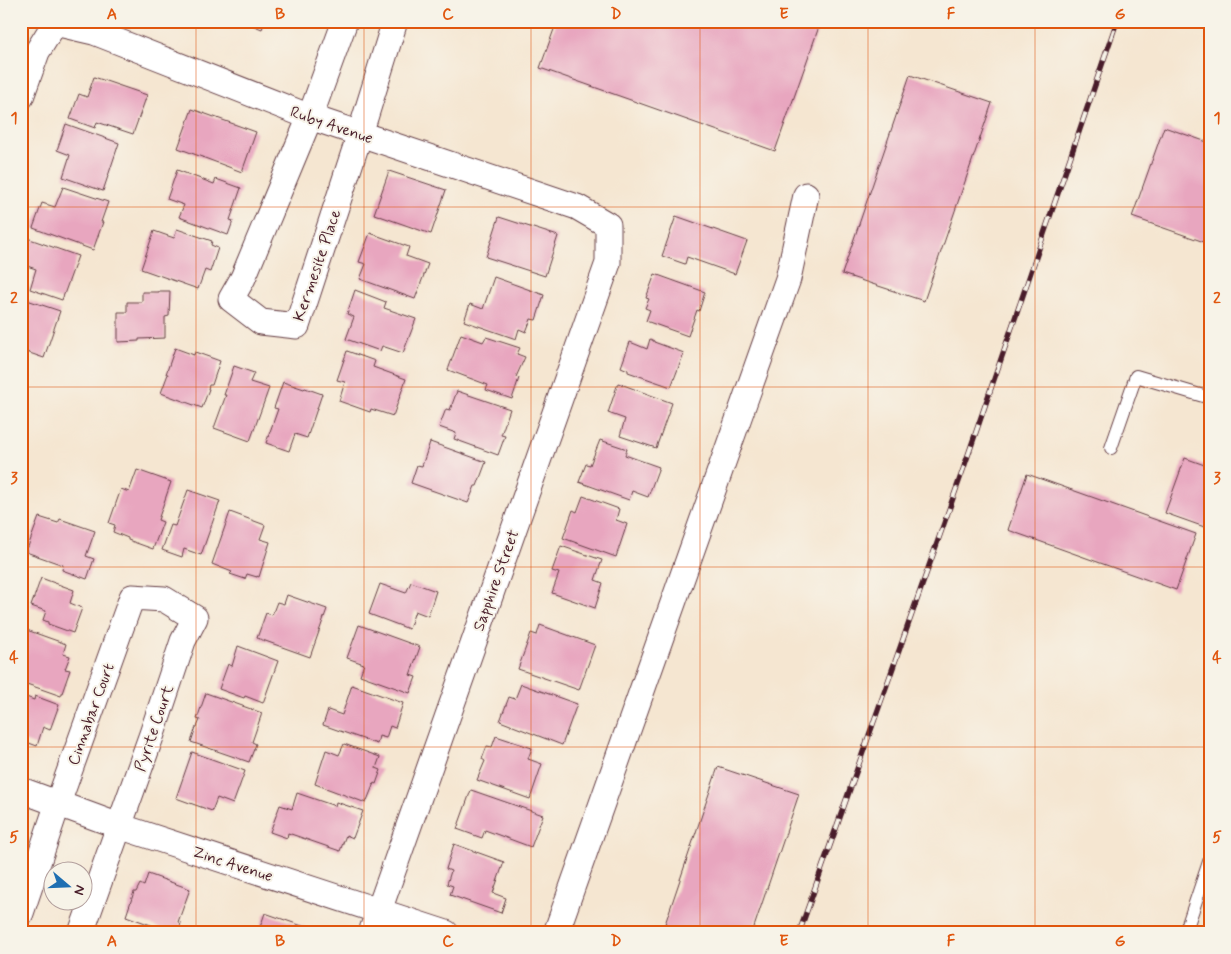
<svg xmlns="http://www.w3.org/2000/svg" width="1231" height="954" font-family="Mynerve,sans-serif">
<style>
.building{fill:#e8a6bf}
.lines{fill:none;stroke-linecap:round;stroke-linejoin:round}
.service-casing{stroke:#643d44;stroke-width:14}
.minor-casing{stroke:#643d44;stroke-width:27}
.service{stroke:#fff;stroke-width:12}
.minor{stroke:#fff;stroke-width:25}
.rail-casing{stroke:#4a1f2b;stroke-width:5.5}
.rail{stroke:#f7f3e8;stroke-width:4;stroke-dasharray:11;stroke-linecap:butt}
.grid{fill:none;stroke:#e0560e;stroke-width:1;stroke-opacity:0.55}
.labels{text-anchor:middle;stroke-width:4;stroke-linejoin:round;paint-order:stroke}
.street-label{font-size:16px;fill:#4a1f2b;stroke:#f7f3e8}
.neatline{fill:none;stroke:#e0560e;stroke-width:2}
.grid-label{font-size:16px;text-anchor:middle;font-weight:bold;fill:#e0560e}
</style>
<rect width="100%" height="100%" fill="#f7f3e8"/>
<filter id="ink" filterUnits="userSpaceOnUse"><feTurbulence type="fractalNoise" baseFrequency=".02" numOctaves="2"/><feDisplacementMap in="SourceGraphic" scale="10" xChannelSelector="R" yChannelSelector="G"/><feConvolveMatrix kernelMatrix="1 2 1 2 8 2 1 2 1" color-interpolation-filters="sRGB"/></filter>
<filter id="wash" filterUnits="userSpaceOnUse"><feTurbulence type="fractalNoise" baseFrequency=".0096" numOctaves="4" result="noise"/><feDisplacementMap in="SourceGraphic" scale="20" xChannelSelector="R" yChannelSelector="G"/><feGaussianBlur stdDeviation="1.12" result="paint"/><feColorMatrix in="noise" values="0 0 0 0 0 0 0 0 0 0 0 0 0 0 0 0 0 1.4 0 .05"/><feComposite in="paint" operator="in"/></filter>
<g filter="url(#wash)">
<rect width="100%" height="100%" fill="#f5e6d1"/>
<g id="blocks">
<!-- building -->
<g class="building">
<path d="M242 21H265L262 29Z"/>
<path d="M557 21H821L775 151 540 68Z"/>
<path d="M910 75 992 103 924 301 842 274Z"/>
<path d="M94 77 147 95 133 134 97 122 95 128 70 119 79 94 87 97Z"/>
<path d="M192 109 256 132 242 172 178 148Z"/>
<path d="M66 124 119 143 103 191 63 177 70 155 57 150Z"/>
<path d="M1164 127 1210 143V244L1132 217Z"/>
<path d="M177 170 214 184 216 179 241 188 230 220 233 221 228 235 179 217 184 205 167 199Z"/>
<path d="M389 171 446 190 431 234 374 214Z"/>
<path d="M63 187 108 202 101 222H103L93 250 33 228 42 203 55 207Z"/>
<path d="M676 216 747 241 735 274 687 257 685 264 662 256Z"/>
<path d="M499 217 558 236 545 276 486 257Z"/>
<path d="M177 229 212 241 211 245 218 248 210 272 205 270 198 289 141 269 154 231 174 238Z"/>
<path d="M370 233 409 247 406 256 428 264 415 299 360 279 366 264 359 262Z"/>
<path d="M27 238 78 256 62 300 30 289 36 269 21 264V253Z"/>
<path d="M655 274 705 292 699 311 697 310 688 336 646 321 650 310 645 308 649 299 646 298Z"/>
<path d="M494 277 544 295 536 320 531 319 526 332 519 329 516 339 464 321 470 304 483 309Z"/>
<path d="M355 290 386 302 384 308 416 319 403 353 382 346 380 351 346 339 354 317 347 314Z"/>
<path d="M159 291H170L169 316 165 317V338L139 339V341L118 342V312H127V302H142V292H159Z"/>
<path d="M21 298 60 311 44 358 21 350Z"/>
<path d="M461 334 483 342 486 337 520 348 517 354 525 357 516 377 519 378 512 399 486 390 488 385 448 370Z"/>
<path d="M650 339 654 341V342L684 353 671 387 628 372V370L621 367 630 342 647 349Z"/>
<path d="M175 348 194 355 195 352 220 361 212 385H209L208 389H209L202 408 161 393 168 374H166Z"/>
<path d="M347 351 375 361 373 367 406 379 393 416 371 409 370 412 339 401 345 382 337 380Z"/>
<path d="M234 366 254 373 250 382 269 388 250 441 214 428 226 395H224Z"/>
<path d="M283 382 304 389 305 388 322 394 307 438 295 434 289 451 266 443 278 409 274 408Z"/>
<path d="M618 383 672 403 656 448 620 436 625 419 608 413Z"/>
<path d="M457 391 510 409 501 435 505 436 498 455 454 439 456 433 439 427 446 409 450 410Z"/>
<path d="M600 440 627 449 625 455 659 467 648 497 632 491 629 500 579 482 586 464 590 465Z"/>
<path d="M430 442 486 462 477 486H475L468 503 411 483 417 465 422 466Z"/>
<path d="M1185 458 1210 467V529L1165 513Z"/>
<path d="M137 470 171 482 158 520 163 522 153 549 128 540V538L113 532 115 525 109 523 121 489 129 492Z"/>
<path d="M1027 474 1196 534 1176 590 1008 530Z"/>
<path d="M188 490 220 501 201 555 184 549 182 557 162 550 171 525 175 526Z"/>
<path d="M583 496 619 509 616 520 627 524 616 557 563 538 573 510 577 512Z"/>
<path d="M230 512 265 525 260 539 270 542 259 577 257 576V577L247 574 245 579 230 574 232 572 212 564Z"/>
<path d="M39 517 58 523 60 519 95 531 86 556 94 559 87 579 62 570 63 565 26 552Z"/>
<path d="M561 546 602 560 595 580 603 583 595 608 552 593 559 573 552 571Z"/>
<path d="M41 578 74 590 70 603 82 608 73 633 48 624V622L43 620 46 611 31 606Z"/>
<path d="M411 582 436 591 428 616 415 611 409 629 369 614 380 584 406 593Z"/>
<path d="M287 595 327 609 310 657 257 638 266 613 272 615 277 602 284 604Z"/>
<path d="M359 625 420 647 410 675 416 677 410 693 360 675 364 664 347 658Z"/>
<path d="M540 625 595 645 579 690 518 669 531 633 537 635Z"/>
<path d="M21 628 66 644 63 654 70 656 65 669 70 670 61 696 21 682Z"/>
<path d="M238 646 278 661 263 703 245 696 244 698 219 689 228 664 232 666Z"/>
<path d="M521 684 577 704 562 745 500 721 509 697 515 699Z"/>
<path d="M352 685 403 703 395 728 390 726 386 738 379 736 377 744 323 725 328 710 342 715Z"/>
<path d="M206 693 262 713 252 742 256 744 249 762 191 742 196 727H197L200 720 197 719Z"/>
<path d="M21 695 34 700 35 696 59 705 50 730 43 727 37 746 21 740Z"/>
<path d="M496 736 532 748 528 759 542 764 530 799 477 780 485 761 482 759 487 746 492 747Z"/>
<path d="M344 744 380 757 376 768 381 770 376 784 374 783 366 803 315 784 326 750 339 755Z"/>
<path d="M192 752 245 771 233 804 217 798 212 811 176 798Z"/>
<path d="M718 767 799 794 752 933H662Z"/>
<path d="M471 790 543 815 531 847 485 830 482 838 457 829Z"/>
<path d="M297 793 335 806 336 802 363 811 353 838 346 835 340 851 288 833 287 838 270 832 280 805 292 809Z"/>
<path d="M454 844 504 862 493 893 506 898 501 913 450 895 453 886 447 884 451 871 446 869Z"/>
<path d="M148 874 190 889 178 922 181 923 178 933H173L126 916 134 892H136L140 884 144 886Z"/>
<path d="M265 913 305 927 303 933H258Z"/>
</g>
</g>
</g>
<g filter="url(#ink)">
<use href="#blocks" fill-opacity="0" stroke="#643d44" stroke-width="1"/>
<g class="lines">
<defs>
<g id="service">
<path d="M1111 448 1136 376 1210 398"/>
<path d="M1185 933 1210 859"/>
</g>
<g id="minor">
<path d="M345 21 310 117 243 278 231 299 261 322 297 326 360 134 395 21"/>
<path d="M21 97 37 52 55 23 94 32 310 117 577 207 608 225V263L371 933"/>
<path d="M21 790 119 826 446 933"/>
<path d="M21 913 58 803 132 597 164 599 195 618 183 641 152 734 81 933"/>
<path d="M556 933 788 279 806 195"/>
</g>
</defs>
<!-- service casing -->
<use href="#service" class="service-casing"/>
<!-- minor casing -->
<use href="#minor" class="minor-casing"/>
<!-- service -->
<use href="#service" class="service"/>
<!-- minor -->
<use href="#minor" class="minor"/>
<defs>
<path id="rail" d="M799 933 964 467 1117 21"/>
</defs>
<!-- rail casing -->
<use href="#rail" class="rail-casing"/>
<!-- rail -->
<use href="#rail" class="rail"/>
</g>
</g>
<!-- grid -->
<path class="grid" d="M196 21V933M364 21V933M531 21V933M700 21V933M868 21V933M1035 21V933M21 207H1210M21 387H1210M21 567H1210M21 747H1210"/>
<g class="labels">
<!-- street labels -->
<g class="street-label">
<text transform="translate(332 124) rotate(19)" y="6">Ruby Avenue</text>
<text transform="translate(316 265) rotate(-71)" y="6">Kermesite Place</text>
<text transform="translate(495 580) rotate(-70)" y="6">Sapphire Street</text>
<text transform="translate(90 714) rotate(-70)" y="6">Cinnabar Court</text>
<text transform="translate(153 728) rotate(-71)" y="6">Pyrite Court</text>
<text transform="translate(233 863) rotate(18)" y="6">Zinc Avenue</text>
</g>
</g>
<!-- margin -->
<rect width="1231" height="954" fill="none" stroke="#f7f3e8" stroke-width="55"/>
<!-- north arrow -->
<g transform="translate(68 886) rotate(109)"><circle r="24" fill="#f7f3e8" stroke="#b29e9c"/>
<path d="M0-4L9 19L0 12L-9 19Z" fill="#1f6fb2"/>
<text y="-8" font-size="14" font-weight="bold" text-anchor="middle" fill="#4a1f2b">N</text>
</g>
<rect x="28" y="28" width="1176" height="898" class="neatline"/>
<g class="grid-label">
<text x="112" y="19">A</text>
<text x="280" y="19">B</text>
<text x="448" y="19">C</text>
<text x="616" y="19">D</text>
<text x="784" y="19">E</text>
<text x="951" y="19">F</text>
<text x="1120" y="19">G</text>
<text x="14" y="123">1</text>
<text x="1217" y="123">1</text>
<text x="14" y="303">2</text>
<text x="1217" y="303">2</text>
<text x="14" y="483">3</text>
<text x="1217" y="483">3</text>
<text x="14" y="662">4</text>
<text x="1217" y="662">4</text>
<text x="14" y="842">5</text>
<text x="1217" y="842">5</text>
<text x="112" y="946">A</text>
<text x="280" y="946">B</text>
<text x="448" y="946">C</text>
<text x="616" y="946">D</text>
<text x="784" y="946">E</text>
<text x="951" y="946">F</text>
<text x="1120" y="946">G</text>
</g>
</svg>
